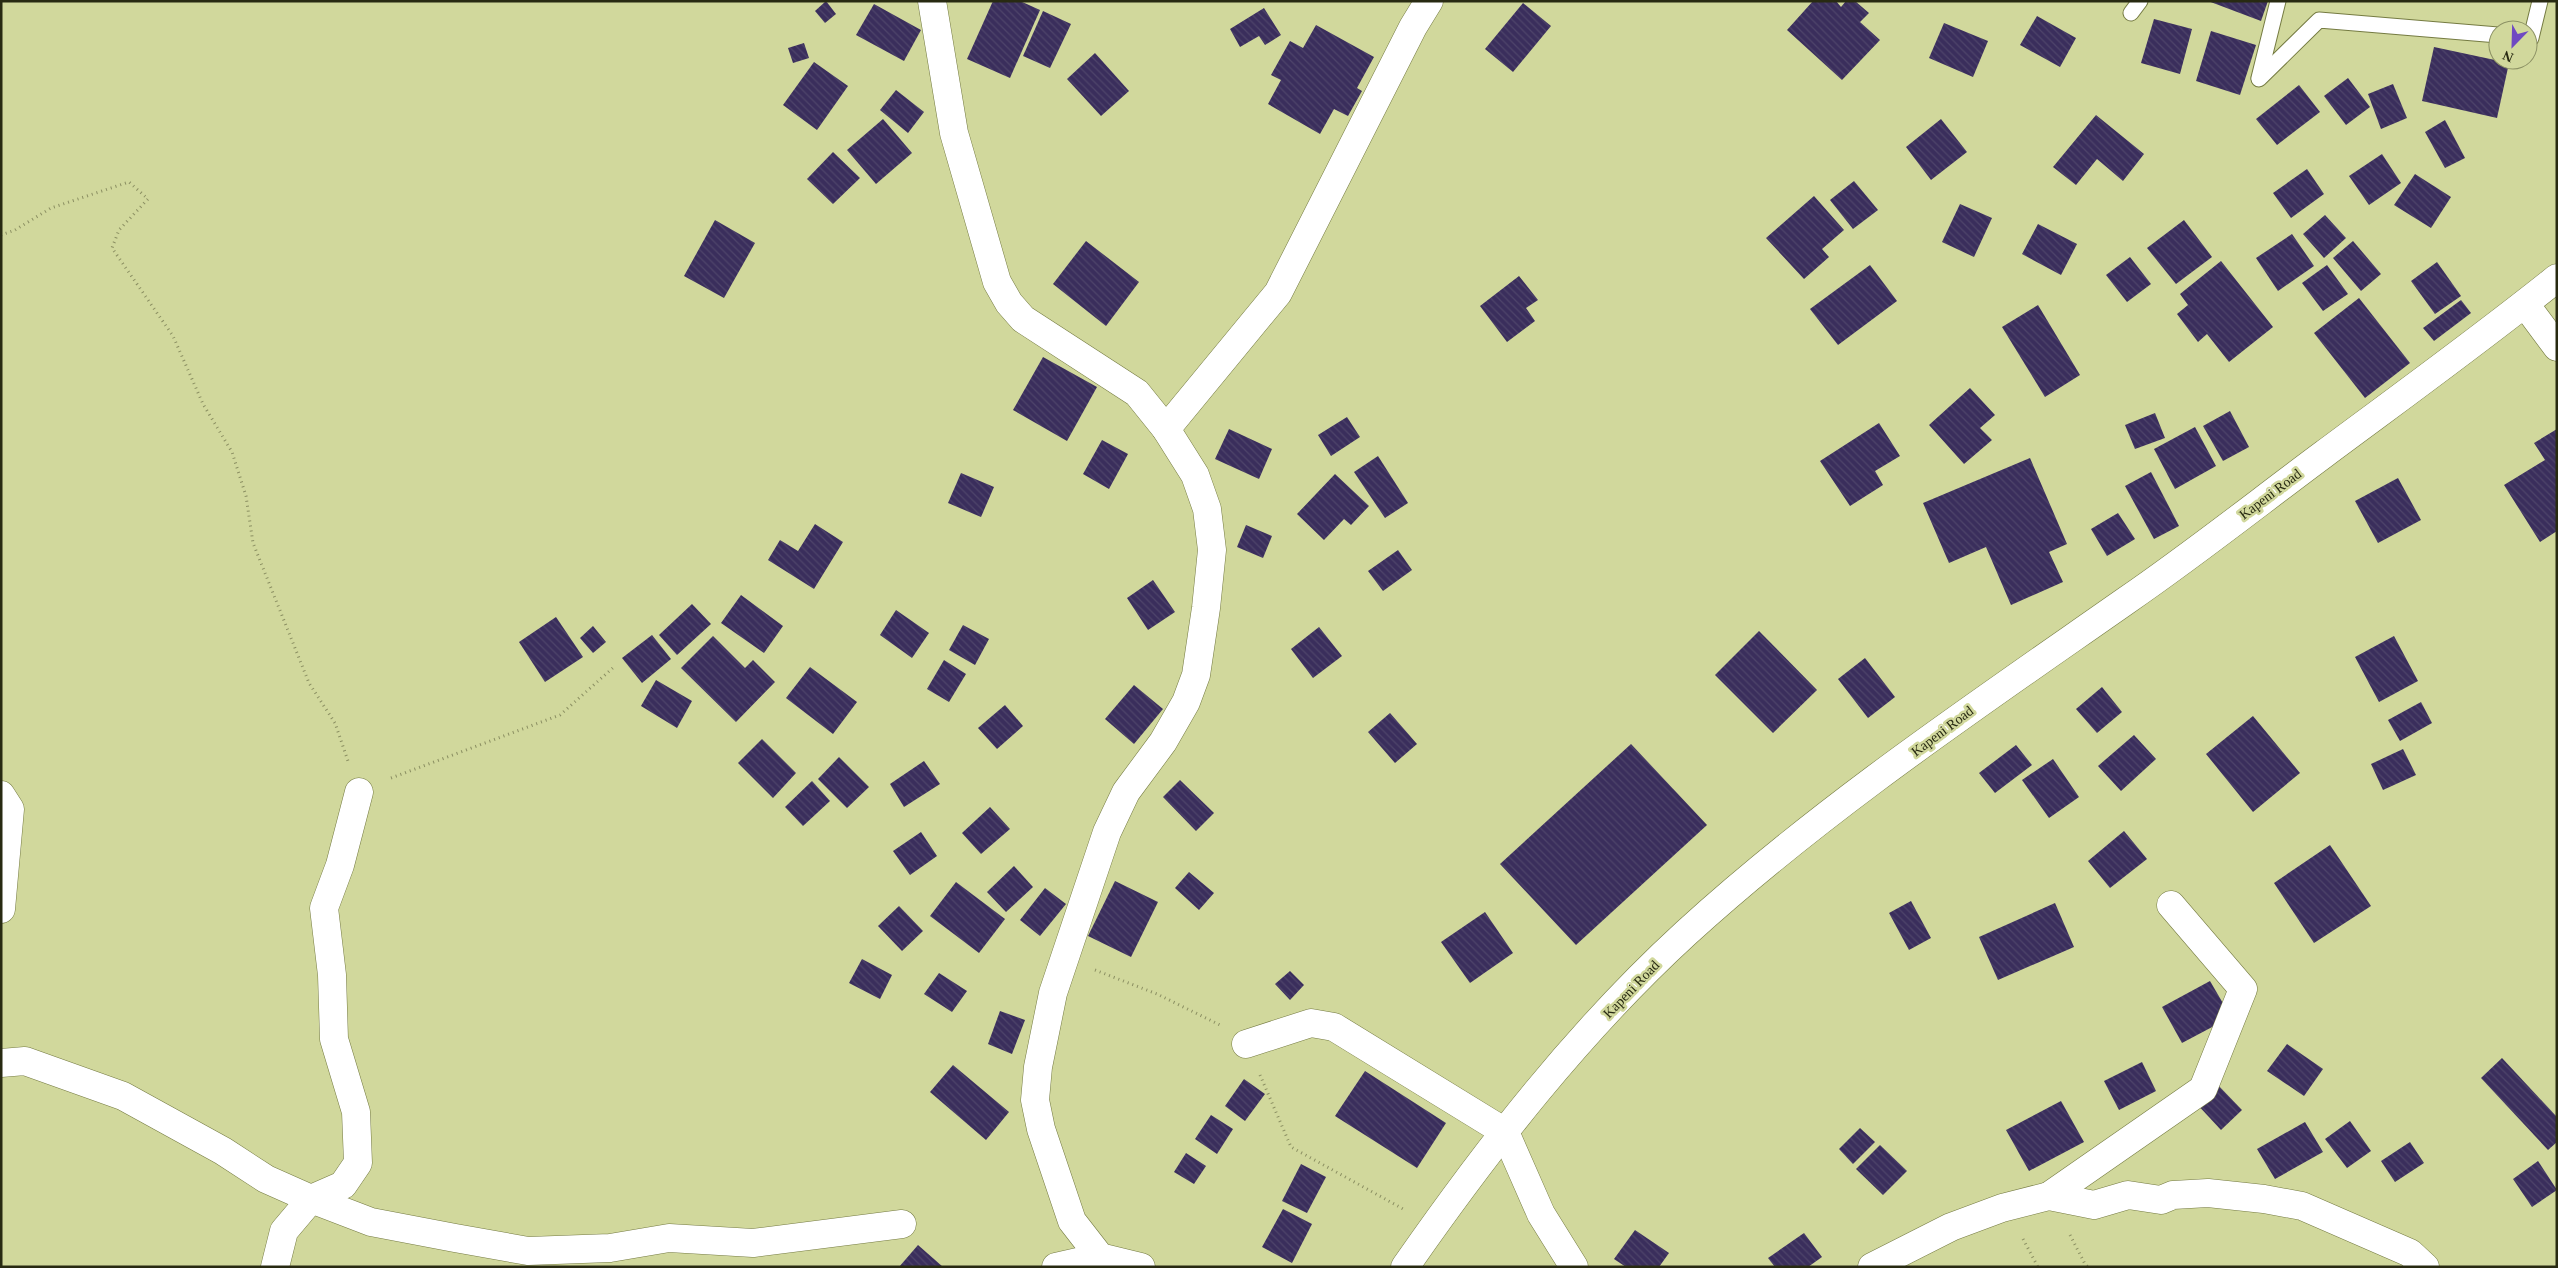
<svg xmlns="http://www.w3.org/2000/svg" width="2558" height="1268" font-family="Georgia,serif">
<style>
.building{fill:url(#building-back-hatch)}
.lines{fill:none;stroke-linecap:round;stroke-linejoin:round}
.service-casing{stroke:#757b42;stroke-width:17}
.minor-casing{stroke:#757b42;stroke-width:29}
.secondary-casing{stroke:#757b42;stroke-width:29}
.path{stroke:#8b8f62;stroke-width:3;stroke-dasharray:1 4;stroke-linecap:butt}
.service{stroke:#fff;stroke-width:15}
.minor{stroke:#fff;stroke-width:28}
.secondary{stroke:#fff;stroke-width:28}
.labels{text-anchor:middle;stroke-width:5;stroke-linejoin:round;paint-order:stroke}
.street-label{font-size:14px;fill:#282a12;stroke:#d1d89c}
</style>
<defs>
<pattern id="building-back-hatch" width="6" height="6" patternUnits="userSpaceOnUse" patternTransform="scale(1.25)"><rect width="6" height="6" fill="#3a2e5c"/><path d="M-1 5l2 2M0 0l6 6M5-1l2 2" fill="none" stroke="#4e446a"/></pattern>
</defs>
<rect width="100%" height="100%" fill="#d1d89c"/>
<!-- building -->
<g class="building">
<path d="M826 1 836 14 825 23 815 11Z"/>
<path d="M993 1H1020L1040 10 1010 78 967 59Z"/>
<path d="M1813 1H1836L1841 7 1846 1H1855L1869 13 1860 22 1880 40 1842 80 1787 30Z"/>
<path d="M2208 1H2268L2261 21Z"/>
<path d="M1523 3 1551 26 1513 72 1485 49Z"/>
<path d="M874 4 921 30 904 61 856 35Z"/>
<path d="M1264 8 1281 35 1265 45 1259 36 1240 47 1230 29Z"/>
<path d="M1043 11 1071 24 1050 68 1023 56Z"/>
<path d="M2037 16 2076 38 2060 67 2020 45Z"/>
<path d="M2154 19 2192 29 2180 74 2141 63Z"/>
<path d="M1944 23 1988 41 1973 77 1929 58Z"/>
<path d="M1316 25 1374 57 1357 88 1362 91 1348 116 1334 109 1320 134 1268 104 1281 80 1271 75 1290 41 1303 48Z"/>
<path d="M2211 31 2256 45 2240 95 2196 81Z"/>
<path d="M804 43 809 58 793 63 788 48Z"/>
<path d="M2434 47 2509 63 2497 118 2422 101Z"/>
<path d="M1095 53 1129 91 1101 116 1067 79Z"/>
<path d="M814 62 848 86 817 130 783 105Z"/>
<path d="M2348 78 2370 107 2346 125 2324 96Z"/>
<path d="M2393 84 2407 118 2381 129 2368 94Z"/>
<path d="M2299 85 2320 112 2277 145 2256 119Z"/>
<path d="M896 90 924 112 908 133 880 110Z"/>
<path d="M2096 115 2144 154 2123 181 2097 159 2076 185 2053 167Z"/>
<path d="M883 119 912 153 876 184 847 150Z"/>
<path d="M1941 119 1967 152 1931 180 1906 147Z"/>
<path d="M2445 120 2465 158 2445 168 2425 132Z"/>
<path d="M833 152 860 178 833 204 807 179Z"/>
<path d="M2382 154 2401 183 2369 205 2349 176Z"/>
<path d="M2307 169 2324 194 2291 218 2273 193Z"/>
<path d="M2415 174 2451 197 2431 228 2394 205Z"/>
<path d="M1854 181 1878 210 1853 229 1830 200Z"/>
<path d="M1814 196 1844 230 1822 249 1829 257 1804 279 1766 238Z"/>
<path d="M1960 204 1992 218 1974 257 1942 242Z"/>
<path d="M2325 215 2346 238 2324 258 2303 234Z"/>
<path d="M715 220 755 243 724 298 684 276Z"/>
<path d="M2184 220 2212 257 2176 284 2147 248Z"/>
<path d="M2038 224 2077 244 2061 275 2022 254Z"/>
<path d="M2292 234 2314 266 2278 291 2256 258Z"/>
<path d="M1086 241 1139 282 1106 326 1053 284Z"/>
<path d="M2353 241 2381 274 2361 291 2333 258Z"/>
<path d="M2130 257 2151 284 2127 302 2106 275Z"/>
<path d="M2221 261 2273 327 2229 362 2207 334 2198 342 2177 314 2188 305 2180 294Z"/>
<path d="M2437 262 2461 296 2435 314 2411 281Z"/>
<path d="M1870 265 1897 301 1838 345 1810 309Z"/>
<path d="M2327 265 2348 294 2323 311 2302 283Z"/>
<path d="M1519 276 1538 300 1526 308 1535 321 1507 342 1480 306Z"/>
<path d="M2359 298 2410 363 2365 398 2314 333Z"/>
<path d="M2461 300 2471 313 2434 341 2423 328Z"/>
<path d="M2038 305 2080 375 2045 397 2002 327Z"/>
<path d="M1043 357 1097 387 1067 441 1013 410Z"/>
<path d="M1970 388 1995 415 1980 428 1992 440 1964 464 1929 425Z"/>
<path d="M2230 411 2249 447 2223 461 2203 426Z"/>
<path d="M2155 413 2165 438 2135 449 2125 425Z"/>
<path d="M1347 417 1360 437 1331 456 1318 435Z"/>
<path d="M1879 423 1900 456 1875 471 1883 485 1850 506 1820 461Z"/>
<path d="M2195 427 2216 466 2175 489 2154 449Z"/>
<path d="M1229 429 1272 449 1259 479 1215 459Z"/>
<path d="M2557 429V531L2540 542 2504 485 2545 460 2534 443Z"/>
<path d="M1102 440 1128 454 1109 489 1083 474Z"/>
<path d="M1378 456 1408 503 1385 518 1354 472Z"/>
<path d="M2030 458 2067 544 2049 552 2063 582 2011 605 1986 547 1949 563 1923 503Z"/>
<path d="M2151 472 2179 526 2154 539 2125 486Z"/>
<path d="M961 473 994 487 981 517 948 503Z"/>
<path d="M1335 474 1369 506 1351 525 1344 519 1324 540 1297 514Z"/>
<path d="M2398 478 2421 520 2378 543 2355 501Z"/>
<path d="M2118 513 2135 539 2107 556 2091 529Z"/>
<path d="M815 524 843 542 814 589 768 560 780 540 798 551Z"/>
<path d="M1246 525 1272 536 1263 558 1237 547Z"/>
<path d="M1398 550 1412 570 1383 591 1368 571Z"/>
<path d="M1153 580 1175 612 1148 630 1127 598Z"/>
<path d="M741 595 783 626 764 653 721 623Z"/>
<path d="M692 604 711 624 677 655 659 635Z"/>
<path d="M896 610 929 633 912 658 880 635Z"/>
<path d="M556 617 583 657 545 682 519 642Z"/>
<path d="M963 625 989 639 975 665 949 650Z"/>
<path d="M593 626 606 642 593 653 580 638Z"/>
<path d="M1319 627 1342 656 1313 678 1291 649Z"/>
<path d="M1759 631 1817 690 1773 733 1715 675Z"/>
<path d="M652 635 671 659 642 683 622 658Z"/>
<path d="M713 636 745 668 753 660 775 682 736 722 681 668Z"/>
<path d="M2394 636 2418 681 2379 702 2355 657Z"/>
<path d="M1865 658 1895 697 1868 718 1838 679Z"/>
<path d="M944 660 966 674 949 702 927 689Z"/>
<path d="M810 667 857 702 833 734 786 698Z"/>
<path d="M656 680 692 701 677 728 641 706Z"/>
<path d="M1134 685 1163 709 1134 744 1105 719Z"/>
<path d="M2102 687 2122 712 2097 733 2076 709Z"/>
<path d="M2421 702 2432 723 2400 741 2388 720Z"/>
<path d="M1005 705 1023 726 997 749 978 728Z"/>
<path d="M1390 713 1417 744 1395 763 1368 732Z"/>
<path d="M2253 716 2300 773 2253 812 2206 754Z"/>
<path d="M2134 735 2156 759 2121 791 2098 766Z"/>
<path d="M762 739 796 773 773 798 738 763Z"/>
<path d="M1631 744 1707 825 1576 945 1500 864Z"/>
<path d="M2016 745 2032 765 1995 793 1979 773Z"/>
<path d="M2403 749 2416 775 2383 790 2371 764Z"/>
<path d="M839 757 869 787 847 808 818 779Z"/>
<path d="M2053 759 2079 797 2049 818 2022 780Z"/>
<path d="M924 761 940 784 904 807 890 784Z"/>
<path d="M1180 780 1214 813 1196 831 1163 797Z"/>
<path d="M812 781 830 801 803 826 785 807Z"/>
<path d="M990 807 1010 829 981 854 962 833Z"/>
<path d="M2124 831 2147 859 2110 888 2088 861Z"/>
<path d="M921 832 937 856 910 875 893 851Z"/>
<path d="M2330 845 2371 906 2314 943 2274 883Z"/>
<path d="M1014 866 1033 887 1006 912 987 892Z"/>
<path d="M1189 872 1214 893 1199 910 1175 888Z"/>
<path d="M1115 881 1158 902 1131 957 1088 936Z"/>
<path d="M956 882 1005 919 979 953 930 916Z"/>
<path d="M1045 888 1066 904 1040 936 1020 920Z"/>
<path d="M1911 901 1931 938 1909 950 1889 913Z"/>
<path d="M2055 903 2074 947 1998 980 1979 937Z"/>
<path d="M899 906 923 931 902 951 878 926Z"/>
<path d="M1485 912 1513 953 1470 983 1441 942Z"/>
<path d="M862 959 892 975 880 999 849 983Z"/>
<path d="M1290 971 1304 985 1290 1000 1275 984Z"/>
<path d="M939 973 967 991 952 1012 924 994Z"/>
<path d="M2210 981 2231 1017 2182 1043 2162 1007Z"/>
<path d="M1000 1011 1025 1020 1012 1054 988 1044Z"/>
<path d="M2287 1044 2323 1069 2304 1096 2267 1071Z"/>
<path d="M2502 1058 2557 1117V1142L2548 1150 2481 1078Z"/>
<path d="M2142 1062 2156 1091 2119 1110 2104 1081Z"/>
<path d="M953 1065 1009 1112 986 1140 930 1092Z"/>
<path d="M1365 1071 1446 1123 1417 1168 1335 1116Z"/>
<path d="M1244 1079 1265 1094 1245 1121 1225 1106Z"/>
<path d="M2216 1083 2242 1110 2221 1130 2195 1102Z"/>
<path d="M2061 1101 2084 1142 2029 1171 2006 1130Z"/>
<path d="M1211 1115 1233 1129 1217 1154 1195 1139Z"/>
<path d="M2350 1121 2371 1151 2347 1168 2325 1139Z"/>
<path d="M2305 1122 2323 1152 2275 1179 2257 1149Z"/>
<path d="M1860 1128 1875 1142 1853 1164 1839 1149Z"/>
<path d="M2410 1142 2424 1163 2395 1182 2381 1161Z"/>
<path d="M1880 1145 1907 1171 1883 1195 1856 1169Z"/>
<path d="M1186 1153 1206 1166 1194 1184 1174 1172Z"/>
<path d="M2538 1161 2557 1190 2532 1207 2513 1179Z"/>
<path d="M1301 1164 1326 1177 1307 1213 1282 1201Z"/>
<path d="M1283 1209 1312 1224 1292 1263 1262 1247Z"/>
<path d="M1635 1230 1669 1253 1659 1267H1626L1614 1259Z"/>
<path d="M1804 1233 1822 1257 1808 1267H1775L1768 1258Z"/>
<path d="M918 1245 943 1267H899Z"/>
</g>
<g class="lines">
<defs>
<g id="service">
<path d="M2131 13 2140 1"/>
<path d="M2528 38H2531L2540 1"/>
<path d="M2259 78 2278 1"/>
<path d="M2259 79 2319 20 2498 35"/>
</g>
<g id="minor">
<path d="M932 1 954 133 997 282 1009 303 1023 319 1137 393 1166 429 1195 475 1207 509 1212 550 1206 608 1196 675 1186 702 1163 742 1126 792 1107 832 1053 993 1038 1067 1035 1100 1041 1129 1072 1221 1100 1257 1141 1267"/>
<path d="M2525 304 2557 347"/>
<path d="M1166 429 1278 293 1413 27 1429 1"/>
<path d="M1 795 10 809 1 909"/>
<path d="M1246 1044 1311 1023 1334 1027 1505 1132 1541 1214 1574 1267"/>
<path d="M1 1063 25 1061 123 1096 223 1151 266 1179 311 1199 371 1222 455 1238 528 1251 610 1248 669 1238 753 1243 902 1224"/>
<path d="M2049 1196 2203 1089 2243 989 2171 905"/>
<path d="M275 1267 284 1231 311 1199 343 1185 358 1163 356 1112 334 1039 332 975 324 908 340 865 359 792"/>
<path d="M1056 1267 1100 1257"/>
<path d="M1872 1267 1951 1227 2002 1208 2049 1196 2094 1205 2128 1195 2161 1200 2173 1195 2208 1193 2264 1199 2302 1206 2410 1253 2425 1267"/>
</g>
<path id="secondary" d="M1405 1267C1488 1148 1579 1031 1686 933 1822 809 1977 705 2127 600 2194 554 2258 503 2324 454 2402 396 2481 339 2557 278"/>
</defs>
<!-- service casing -->
<use href="#service" class="service-casing"/>
<!-- minor casing -->
<use href="#minor" class="minor-casing"/>
<!-- secondary casing -->
<use href="#secondary" class="secondary-casing"/>
<!-- path -->
<g class="path">
<path d="M1 235 15 230 51 208 129 182 148 199 119 230 112 248 173 336 203 404 232 452 246 496 253 543 309 683 335 723 348 761"/>
<path d="M391 778 560 715 615 666"/>
<path d="M1095 970 1157 994 1220 1025"/>
<path d="M1260 1075 1291 1147 1405 1210"/>
<path d="M2070 1235 2085 1264 2088 1267"/>
<path d="M2023 1239 2038 1267"/>
</g>
<!-- service -->
<use href="#service" class="service"/>
<!-- minor -->
<use href="#minor" class="minor"/>
<!-- secondary -->
<use href="#secondary" class="secondary"/>
</g>
<g class="labels">
<!-- street labels -->
<g class="street-label">
<text transform="translate(2270 494) rotate(-37)" y="5">Kapeni Road</text>
<text transform="translate(1942 731) rotate(-37)" y="5">Kapeni Road</text>
<text transform="translate(1631 989) rotate(-46)" y="5">Kapeni Road</text>
</g>
</g>
<!-- border -->
<rect width="2558" height="1268" fill="none" stroke="#282a12" stroke-width="5"/>
<!-- north arrow -->
<g transform="translate(2513 45) rotate(203)"><circle r="24" fill="#d1d89c" stroke="#8d9265"/>
<path d="M0-4L9 19L0 12L-9 19Z" fill="#6f49c2"/>
<text y="-8" font-size="14" font-weight="bold" text-anchor="middle" fill="#282a12">N</text>
</g>
</svg>
